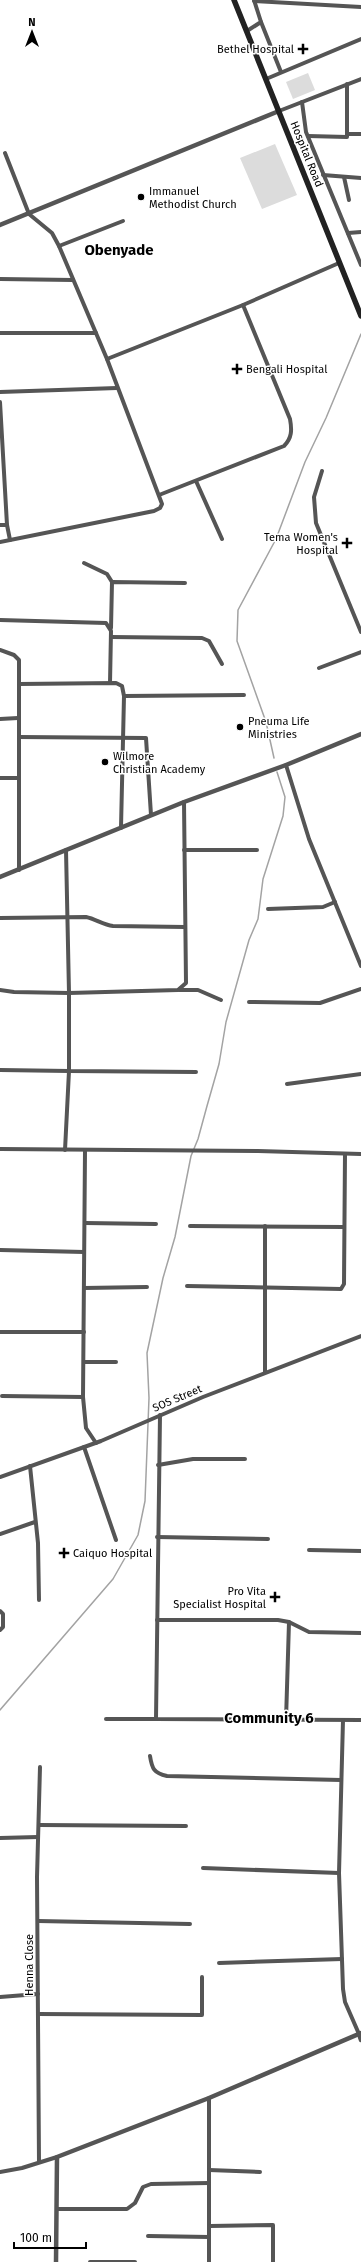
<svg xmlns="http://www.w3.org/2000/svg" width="361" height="2262" font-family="'Fira Sans',sans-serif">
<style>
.green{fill:#dcdcdc}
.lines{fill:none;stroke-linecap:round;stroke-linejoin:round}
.stream{stroke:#a3a3a3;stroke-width:1.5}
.minor{stroke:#555;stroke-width:4}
.tertiary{stroke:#555;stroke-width:4.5}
.secondary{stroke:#222;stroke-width:5.5}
.poi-dot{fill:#000;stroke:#fff;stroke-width:1.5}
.labels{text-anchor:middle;stroke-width:3;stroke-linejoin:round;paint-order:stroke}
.poi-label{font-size:11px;fill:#000;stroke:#fff;text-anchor:start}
.street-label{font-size:11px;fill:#000;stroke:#fff}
.district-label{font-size:15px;font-weight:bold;fill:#000;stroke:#fff}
</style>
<rect width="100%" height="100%" fill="#fff"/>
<!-- green -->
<g class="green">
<path d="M308 73 315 90 293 99 286 82Z"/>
<path d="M275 144 297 195 262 209 240 158Z"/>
</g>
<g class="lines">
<!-- stream -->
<g class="stream">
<path d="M274 758 266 722 237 641 238 610 276 539 305 462 326 418 361 334"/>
<path d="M0 1710 113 1579 138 1535 145 1501 149 1398 147 1353 163 1278 175 1237 191 1156 198 1139 207 1106 219 1064 226 1022 249 940 258 919 263 879 283 816 285 797 277 772"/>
</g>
<!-- minor -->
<g class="minor">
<path d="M254 1 361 7"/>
<path d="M261 22 281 72"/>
<path d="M247 31 261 22 254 0"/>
<path d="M266 79 361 39"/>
<path d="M302 102 306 132 361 265"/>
<path d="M279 111 361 79"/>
<path d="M349 134H361"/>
<path d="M308 136 347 137V84"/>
<path d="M323 175 361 178"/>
<path d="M344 177 349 200"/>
<path d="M348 233 361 232"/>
<path d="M59 246 123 221"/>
<path d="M0 279 73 280"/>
<path d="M0 333H96"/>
<path d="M107 359 243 305 339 263"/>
<path d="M0 392 117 388"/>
<path d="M0 402 7 525"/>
<path d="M322 471 314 497 316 523 361 632"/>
<path d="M196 481 222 539"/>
<path d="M159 495 284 446C292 438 292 430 290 419L243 305"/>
<path d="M0 525H7L10 540"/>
<path d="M0 542 154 511 160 508 162 504 107 359 59 246 52 233 29 214 5 153"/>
<path d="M84 563 107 574 112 582"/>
<path d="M0 620 106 623 111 631 110 683"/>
<path d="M111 628 112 582 185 583"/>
<path d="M111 637 202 638 209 641 222 664"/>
<path d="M0 650 14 655 19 660V870"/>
<path d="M319 668 361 652"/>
<path d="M19 684 116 683 122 686 124 696 244 695"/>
<path d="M0 719 18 718"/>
<path d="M19 737 146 738 151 815"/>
<path d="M286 765 309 839 361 966"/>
<path d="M0 778H18"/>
<path d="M121 828 124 696"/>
<path d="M66 850 69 993 178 990 186 983 184 802"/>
<path d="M184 850H257"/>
<path d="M268 909 323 907 335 902"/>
<path d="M0 918 86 917C96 919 103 925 113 926L185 927"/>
<path d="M0 990 14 992 69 993V1071L196 1072"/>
<path d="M179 990H198L221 1000"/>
<path d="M249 1002 320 1003 361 989"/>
<path d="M0 1070 69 1071 65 1150"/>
<path d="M287 1084 361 1074"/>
<path d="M0 1149 258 1151 361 1154"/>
<path d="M85 1151 83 1397 86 1428 96 1443"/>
<path d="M85 1223 156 1224"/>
<path d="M190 1226 344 1227"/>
<path d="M265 1226V1372"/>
<path d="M0 1250 84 1252"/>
<path d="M187 1286 341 1289 344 1284 345 1154"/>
<path d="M84 1288 147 1287"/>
<path d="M0 1332H84"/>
<path d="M84 1362H116"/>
<path d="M2 1396 83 1397"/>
<path d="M160 1415 156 1719 361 1720"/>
<path d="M84 1447 116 1540"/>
<path d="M158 1465 193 1459H245"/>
<path d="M30 1466 38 1543 39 1600"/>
<path d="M0 1477 101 1441 203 1397 361 1336"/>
<path d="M0 1534 35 1522"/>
<path d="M157 1537 268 1539"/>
<path d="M309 1550 361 1551"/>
<path d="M0 1611 3 1614V1627L0 1630"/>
<path d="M157 1620H278L289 1622 309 1632 361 1633"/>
<path d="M106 1719H156"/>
<path d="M286 1720 289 1622"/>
<path d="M343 1720 339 1873 343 1989 345 2002 359 2034"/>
<path d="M150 1756C152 1769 154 1773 167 1776L341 1780"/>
<path d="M39 1825 186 1826"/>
<path d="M0 1838 38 1837"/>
<path d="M203 1868 339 1873"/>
<path d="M38 1921 190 1924"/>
<path d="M219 1963 342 1959"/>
<path d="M0 1997 38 1994"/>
<path d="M38 2014 202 2015V1977"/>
<path d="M209 2098V2262"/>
<path d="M39 2162 37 1877 40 1767"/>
<path d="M209 2170 260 2172"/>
<path d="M0 2172 22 2168 57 2157"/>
<path d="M57 2209H127L135 2203 143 2187 151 2184 209 2183"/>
<path d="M210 2226 273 2225V2262"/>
<path d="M148 2236 209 2237"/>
<path d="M90 2262H135"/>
</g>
<!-- tertiary -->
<g class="tertiary">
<path d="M0 225 279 111"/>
<path d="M0 877 184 802 286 765 361 734"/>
<path d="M359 2034 361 2040"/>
<path d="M56 2262 57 2157 209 2098 361 2033"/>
</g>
<!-- secondary -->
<path class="secondary" d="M234 0 361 316"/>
</g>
<!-- markers -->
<g class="poi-dot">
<path d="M301 43h4v4h4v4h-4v4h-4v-4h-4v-4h4z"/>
<circle cx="141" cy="197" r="4"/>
<path d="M235 363h4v4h4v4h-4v4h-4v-4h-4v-4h4z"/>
<path d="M345 537h4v4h4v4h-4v4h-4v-4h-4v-4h4z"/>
<circle cx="240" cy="727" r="4"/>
<circle cx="105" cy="762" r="4"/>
<path d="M62 1547h4v4h4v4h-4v4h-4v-4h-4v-4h4z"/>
<path d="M273 1591h4v4h4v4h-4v4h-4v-4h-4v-4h4z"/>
</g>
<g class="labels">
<!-- poi labels -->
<g class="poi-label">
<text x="294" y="53" text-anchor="end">Bethel Hospital</text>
<text x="149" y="195">Immanuel<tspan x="149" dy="13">Methodist Church</tspan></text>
<text x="246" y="373">Bengali Hospital</text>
<text x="338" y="541" text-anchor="end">Tema Women's<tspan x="338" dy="13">Hospital</tspan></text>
<text x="248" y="725">Pneuma Life<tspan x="248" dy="13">Ministries</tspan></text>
<text x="113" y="760">Wilmore<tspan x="113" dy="13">Christian Academy</tspan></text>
<text x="73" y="1557">Caiquo Hospital</text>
<text x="266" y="1595" text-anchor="end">Pro Vita<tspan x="266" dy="13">Specialist Hospital</tspan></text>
</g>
<!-- street labels -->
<g class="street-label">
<text transform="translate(307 154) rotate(68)" y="4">Hospital Road</text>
<text transform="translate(177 1398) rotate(-23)" y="4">SOS Street</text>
<text transform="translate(29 1965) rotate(-90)" y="4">Henna Close</text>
</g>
<!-- district labels -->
<g class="district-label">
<text x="119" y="255">Obenyade</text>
<text x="269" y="1723">Community 6</text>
</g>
</g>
<!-- north arrow -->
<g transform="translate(32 32)" stroke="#ffffff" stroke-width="3" paint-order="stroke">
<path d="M0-3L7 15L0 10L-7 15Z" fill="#000000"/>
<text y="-6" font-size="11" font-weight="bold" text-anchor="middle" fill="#000000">N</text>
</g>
<!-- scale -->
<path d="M14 2242v6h72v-6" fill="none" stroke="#000000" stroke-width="2"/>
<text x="20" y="2242" font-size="12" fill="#000000" stroke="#ffffff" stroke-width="3" paint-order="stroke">100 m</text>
</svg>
